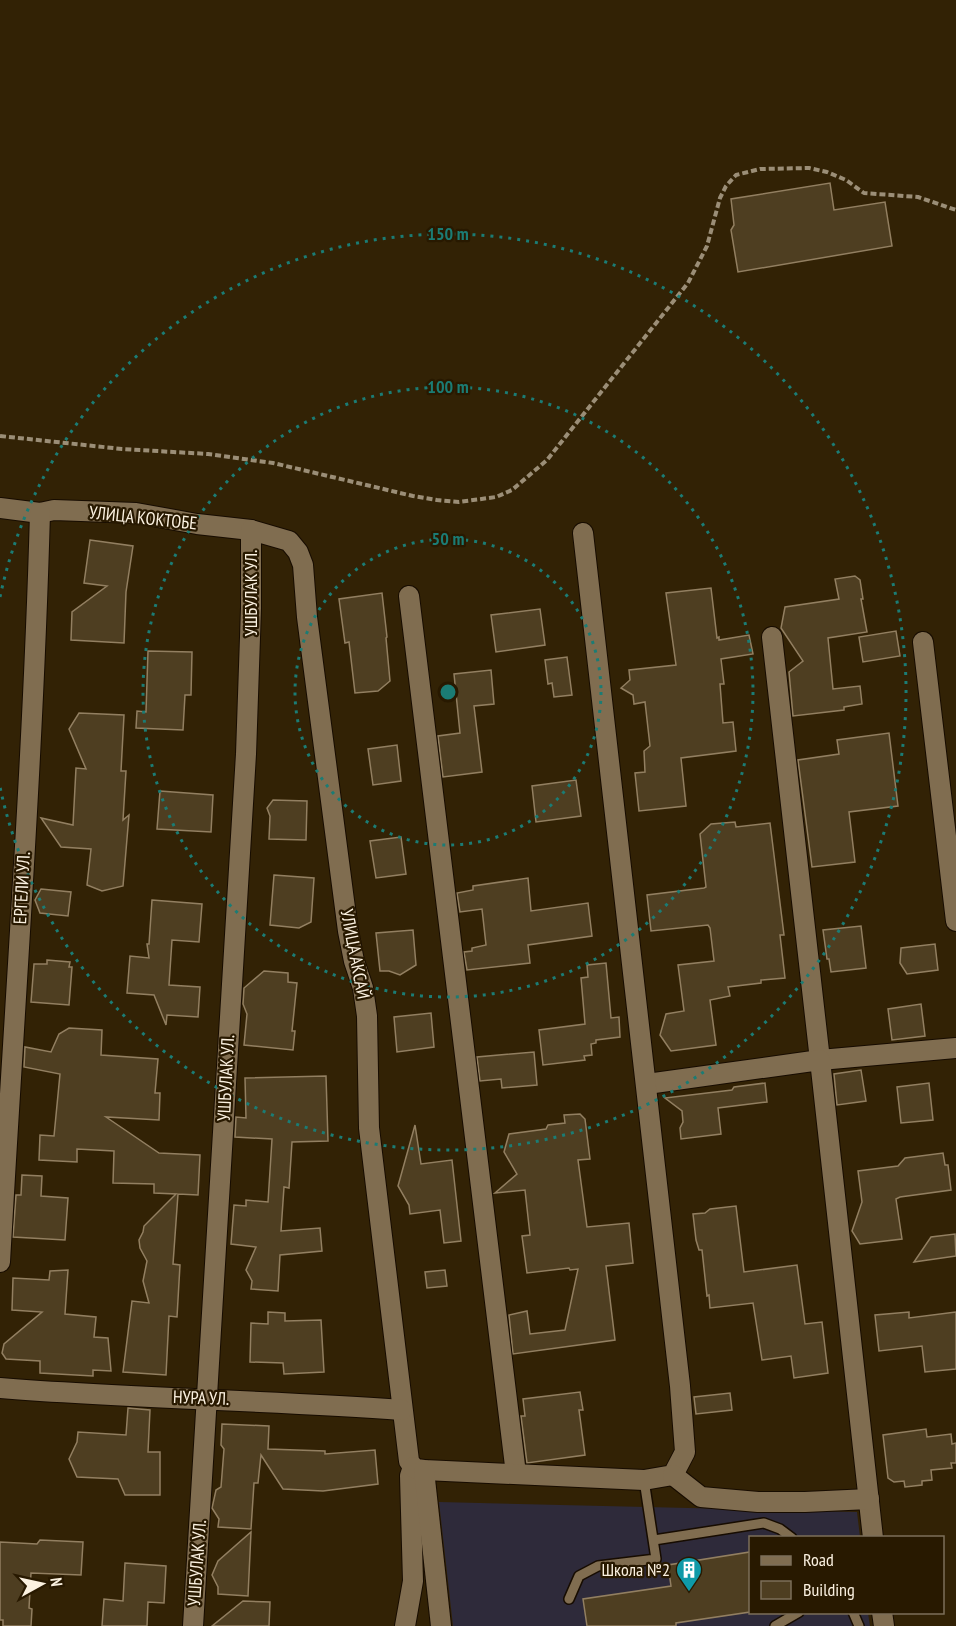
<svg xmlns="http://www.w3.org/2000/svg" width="956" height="1626" font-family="'PT Sans Narrow',sans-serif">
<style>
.education{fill:#2e2a3a}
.building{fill:#4e3e21;stroke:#927f61;stroke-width:1.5}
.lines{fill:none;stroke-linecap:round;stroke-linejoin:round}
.lane-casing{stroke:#170c00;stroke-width:12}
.street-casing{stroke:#170c00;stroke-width:22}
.path{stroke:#9b8e77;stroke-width:4;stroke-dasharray:6 3;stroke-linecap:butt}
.lane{stroke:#806d50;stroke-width:9}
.street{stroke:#806d50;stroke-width:20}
.ring{fill:none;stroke:#1b7c74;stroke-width:3;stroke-dasharray:3 6}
.labels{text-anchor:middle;stroke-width:4.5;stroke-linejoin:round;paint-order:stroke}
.street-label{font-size:18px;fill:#fbf1e0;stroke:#281900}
.poi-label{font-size:18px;fill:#fbf1e0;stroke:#281900;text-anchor:end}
.centre{fill:#1b7c74;stroke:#281900;stroke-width:3}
.ring-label{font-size:18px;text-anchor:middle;font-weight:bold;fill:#1b7c74;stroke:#281900;stroke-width:4.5;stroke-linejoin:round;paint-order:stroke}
</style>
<rect width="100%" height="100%" fill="#322205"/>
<!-- education -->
<path class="education" d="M439 1502 857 1512 860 1537 750 1538V1612L868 1613 870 1626H453Z"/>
<!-- building -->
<g class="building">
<path d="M830 183 834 210 885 202 892 246 738 272 731 230 734 225 731 199Z"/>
<path d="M90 540 133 546 126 592 124 643 71 640 72 612 107 586 84 583Z"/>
<path d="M855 576 860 580 863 599H861L867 632 828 638 833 689 860 686 862 704 844 707V710L793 716 789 672 803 661 781 628 785 607 839 599 835 579Z"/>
<path d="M711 588 717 638 719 637V640L749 635 753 654 721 659 724 684H720L723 723 733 722 736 751 681 758 686 806 639 811 635 773 645 772 644 751 650 746 645 702 634 704 633 695 621 688 630 680 629 670 676 665 666 593Z"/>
<path d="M382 593 387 637 386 638 390 681 378 691 355 693 349 642 345 643 339 599Z"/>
<path d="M540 609 545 645 496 652 491 615Z"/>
<path d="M896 631 900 656 863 662 859 637Z"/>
<path d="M148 651 192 652 191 695H185L183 730 136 728 137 711 146 712Z"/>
<path d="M567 657 572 695 554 697 552 683 548 684 545 660Z"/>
<path d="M491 670 494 704 474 706 482 772 443 777 438 736 460 733 454 674Z"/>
<path d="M79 713 124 715 121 771H126L123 820 129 815 123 886 102 891 87 885 91 849 61 847 41 818 73 825 76 768 86 769 69 729Z"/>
<path d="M889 733 898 806 849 812 855 862 812 867 798 760 839 754 837 740Z"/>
<path d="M397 745 401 781 373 785 368 749Z"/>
<path d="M576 780 581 816 536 822 532 786Z"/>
<path d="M160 791 213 795 211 832 157 829Z"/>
<path d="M273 800 307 801 306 840 269 839 270 816 267 808Z"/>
<path d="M735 822 736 827 770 823 784 935H780L785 978 761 980V983L728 987 730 996 710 1000 716 1045 671 1051 660 1035 666 1014 684 1011 678 965 714 961 710 928 708 925 651 931 647 895 704 888 706 887 700 834 711 824Z"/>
<path d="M401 837 406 874 376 878 370 841Z"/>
<path d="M274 875 314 878 311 922 299 928 270 925Z"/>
<path d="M528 878 531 911 588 903 592 936 528 945 530 963 467 970 464 952 472 951V948L486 945 482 909 460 912 457 893 473 890V886Z"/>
<path d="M41 889 71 892 68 916 40 913 35 900Z"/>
<path d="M152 900 202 904 199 942 172 940 169 985 200 987 198 1017 167 1015 166 1025 154 995 127 993 130 956 149 958 147 944H149Z"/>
<path d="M861 926 866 968 831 972 829 959H827L823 930Z"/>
<path d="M413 930 416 965 400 975 389 971H380L376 933Z"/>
<path d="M935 944 938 970 907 974 900 963 901 948Z"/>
<path d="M47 960 70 962 69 967H72L69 1005 31 1002 34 964H47Z"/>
<path d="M606 963 611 1018 619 1017 620 1037 596 1040V1043L591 1044 592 1055 584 1056 585 1060 543 1065 539 1030 585 1024 581 978 588 977 587 965Z"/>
<path d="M264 971 288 973V982L297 983 292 1031H295L293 1050 244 1045 247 1014 243 1004 244 988Z"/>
<path d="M921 1004 925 1036 892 1040 888 1009Z"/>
<path d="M431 1013 434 1047 397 1052 394 1017Z"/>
<path d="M69 1028 102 1030 101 1055 158 1059 155 1093H160L159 1120 106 1117 159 1153 200 1155 198 1195 178 1194 173 1264 180 1265 177 1317 169 1316 166 1375 123 1372 132 1301 149 1303 143 1281 147 1261 140 1248 139 1240 143 1232 144 1226 176 1194 154 1193V1184L113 1183 114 1151 77 1149V1162L39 1160 40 1135 54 1136 60 1074 24 1067 25 1047 51 1052 59 1034Z"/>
<path d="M534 1052 537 1085 502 1088 501 1079 480 1081 477 1057Z"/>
<path d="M861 1070 866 1101 837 1105 834 1074Z"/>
<path d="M326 1076 328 1141 292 1142 289 1188 284 1187 281 1231 320 1228 322 1251 280 1255 278 1291 251 1289 252 1281 246 1270 256 1247 231 1244 234 1205 246 1206V1200L268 1202 272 1139 235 1137 236 1117 246 1118 245 1078Z"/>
<path d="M765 1083 767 1102 718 1108 721 1134 681 1139 680 1128 683 1122 682 1111 665 1098 732 1090 734 1087Z"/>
<path d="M929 1083 933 1120 901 1123 897 1087Z"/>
<path d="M580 1114 585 1119 590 1159 578 1160 587 1227 629 1223 633 1263 606 1266 615 1340 513 1354 509 1315 527 1311 530 1334 565 1330 578 1269 570 1270 569 1268 527 1273 522 1236 530 1235 525 1190 495 1193 517 1174 504 1152 509 1134 546 1129 548 1125 565 1123 564 1115Z"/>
<path d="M415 1125 421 1164 452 1160 461 1241 444 1243 440 1210 410 1214 409 1205 398 1186Z"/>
<path d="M943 1153 945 1165H948L951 1190 900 1197 896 1199 902 1239 860 1244 852 1231 862 1202 858 1171 898 1166 905 1158Z"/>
<path d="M22 1175 42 1176 41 1196 68 1198 65 1240 13 1237 16 1195H21Z"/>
<path d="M736 1206 744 1272 797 1265 805 1324 822 1322 828 1373 794 1378 791 1356 762 1360 753 1303 710 1308 709 1295 707 1296 702 1250H699L696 1240 693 1214 705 1213 710 1209Z"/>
<path d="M955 1234 956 1256 914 1262 931 1237Z"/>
<path d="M68 1270 65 1314 96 1317 94 1337 108 1338 111 1371 93 1370V1376L40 1373V1361L6 1359 2 1353 4 1344 42 1312 12 1310 13 1278 49 1280 50 1271Z"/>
<path d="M445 1270 447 1286 427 1288 425 1272Z"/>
<path d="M268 1312 285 1313V1321L321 1320 324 1372 284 1374 283 1363 250 1362 251 1323 268 1324Z"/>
<path d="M909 1312V1318L956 1312V1369L925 1372 922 1346 879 1351 875 1315Z"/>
<path d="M580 1392 583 1410H579L585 1455 527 1463 521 1416H525L523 1399Z"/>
<path d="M730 1393 732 1410 696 1414 694 1397Z"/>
<path d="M128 1408 150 1410 148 1452H160V1495H125L118 1479 77 1477 69 1459 77 1442 78 1432 126 1435Z"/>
<path d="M222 1424 269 1426 268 1449 325 1451V1454L375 1450 378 1484 323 1491 283 1489 261 1455 258 1483H254L251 1529 218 1527 219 1519 212 1508 216 1490 221 1487 224 1449 221 1445Z"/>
<path d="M926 1429 927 1437 951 1434 952 1444 956 1443V1463H951L952 1468 931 1470 932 1480 922 1481V1485L905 1487 904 1481 894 1482 888 1478 883 1435Z"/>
<path d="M251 1532 248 1596 218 1594V1587L212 1575 218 1561Z"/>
<path d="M40 1540 83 1542 81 1575 31 1573 29 1608 32 1609 31 1626H3V1620H0V1542L37 1544Z"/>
<path d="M750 1552V1612L676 1623V1626H587L583 1599 671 1586 668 1565Z"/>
<path d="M125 1563 166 1566 164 1603 148 1602 147 1626H102L104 1599 123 1601Z"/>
<path d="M243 1601 270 1602 269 1626H212Z"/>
</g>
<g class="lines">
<defs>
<g id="lane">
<path d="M654 1540 764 1523 780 1529 792 1538"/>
<path d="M569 1599 579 1576 598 1566 656 1559 644 1480"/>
<path d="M853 1612 859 1626"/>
<path d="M775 1626 799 1612"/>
</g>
<g id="street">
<path d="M0 508 40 513 54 510 136 513 197 524 251 530 289 541 298 552 303 565 307 617 348 931 354 961 363 988 367 1016 369 1128 409 1461 413 1467 410 1476 413 1581 405 1626"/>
<path d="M409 596 516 1474"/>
<path d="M772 637 820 1060 956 1048"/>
<path d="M923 642 956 921"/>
<path d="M647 1084 820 1060 873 1538"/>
<path d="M0 1262C14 1013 33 763 40 513"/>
<path d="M0 1388C134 1399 268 1400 402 1410"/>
<path d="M413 1467 416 1469 424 1470 644 1480 673 1475 685 1452 680 1386 583 533"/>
<path d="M424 1470 441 1626"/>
<path d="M673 1475 701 1497 758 1502H805L869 1499"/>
<path d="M882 1612 884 1626"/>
<path d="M193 1626 246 754 251 608V530"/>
</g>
</defs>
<!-- lane casing -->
<use href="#lane" class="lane-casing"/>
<!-- street casing -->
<use href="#street" class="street-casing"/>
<!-- path -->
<path class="path" d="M0 436 122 449 208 454 273 463 413 496 437 500 459 502 496 497 512 490 547 460 688 283 707 246 720 198 726 186 736 175 760 169 809 168 827 172 846 180 864 193 918 197 956 210"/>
<!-- lane -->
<use href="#lane" class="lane"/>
<!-- street -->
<use href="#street" class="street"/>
</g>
<!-- distance rings -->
<g class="ring">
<circle cx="448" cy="692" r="153"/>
<circle cx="448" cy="692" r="305"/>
<path d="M0 597A458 458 0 1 1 0 787"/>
</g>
<!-- icons -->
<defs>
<symbol id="building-pin" viewBox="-11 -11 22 30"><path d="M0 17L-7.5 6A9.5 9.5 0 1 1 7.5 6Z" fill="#0f9aa8" stroke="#281900"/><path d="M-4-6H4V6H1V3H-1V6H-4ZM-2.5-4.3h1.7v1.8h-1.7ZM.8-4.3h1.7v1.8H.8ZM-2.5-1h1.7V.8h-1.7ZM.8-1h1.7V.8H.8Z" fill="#fff"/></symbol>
</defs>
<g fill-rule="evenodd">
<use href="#building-pin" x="674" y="1555" width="30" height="40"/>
</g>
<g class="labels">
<!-- street labels -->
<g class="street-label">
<text transform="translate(143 518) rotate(6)" y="6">УЛИЦА КОКТОБЕ</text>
<text transform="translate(251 593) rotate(-90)" y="6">УШБУЛАК УЛ.</text>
<text transform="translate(22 888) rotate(-87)" y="6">ЕРГЕЛИ УЛ.</text>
<text transform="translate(355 954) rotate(79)" y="6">УЛИЦА АКСАЙ</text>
<text transform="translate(226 1078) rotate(-87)" y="6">УШБУЛАК УЛ.</text>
<text transform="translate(201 1398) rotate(2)" y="6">НУРА УЛ.</text>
<text transform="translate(197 1563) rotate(-86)" y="6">УШБУЛАК УЛ.</text>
</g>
<!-- poi labels -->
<g class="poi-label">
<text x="670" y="1576">Школа №2</text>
</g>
</g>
<circle cx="448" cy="692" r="9" class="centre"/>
<g class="ring-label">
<text x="448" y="240">150 m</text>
<text x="448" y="393">100 m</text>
<text x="448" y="545">50 m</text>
</g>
<!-- legend -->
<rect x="749" y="1536" width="195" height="78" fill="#281900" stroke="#7c6f5a" stroke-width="1.5"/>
<rect x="761" y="1556" width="30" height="9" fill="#806d50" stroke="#7c6f5a" stroke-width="1.5"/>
<text x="803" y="1566" font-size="18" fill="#fbf1e0">Road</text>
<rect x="761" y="1581" width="30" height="18" fill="#4e3e21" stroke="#7c6f5a" stroke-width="1.5"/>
<text x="803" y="1596" font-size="18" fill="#fbf1e0">Building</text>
<!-- north arrow -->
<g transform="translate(42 1584) rotate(82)" stroke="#281900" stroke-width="4.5" paint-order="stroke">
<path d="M0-4.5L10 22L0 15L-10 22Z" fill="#fbf1e0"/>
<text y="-9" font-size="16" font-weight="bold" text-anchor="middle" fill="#fbf1e0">N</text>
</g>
</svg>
